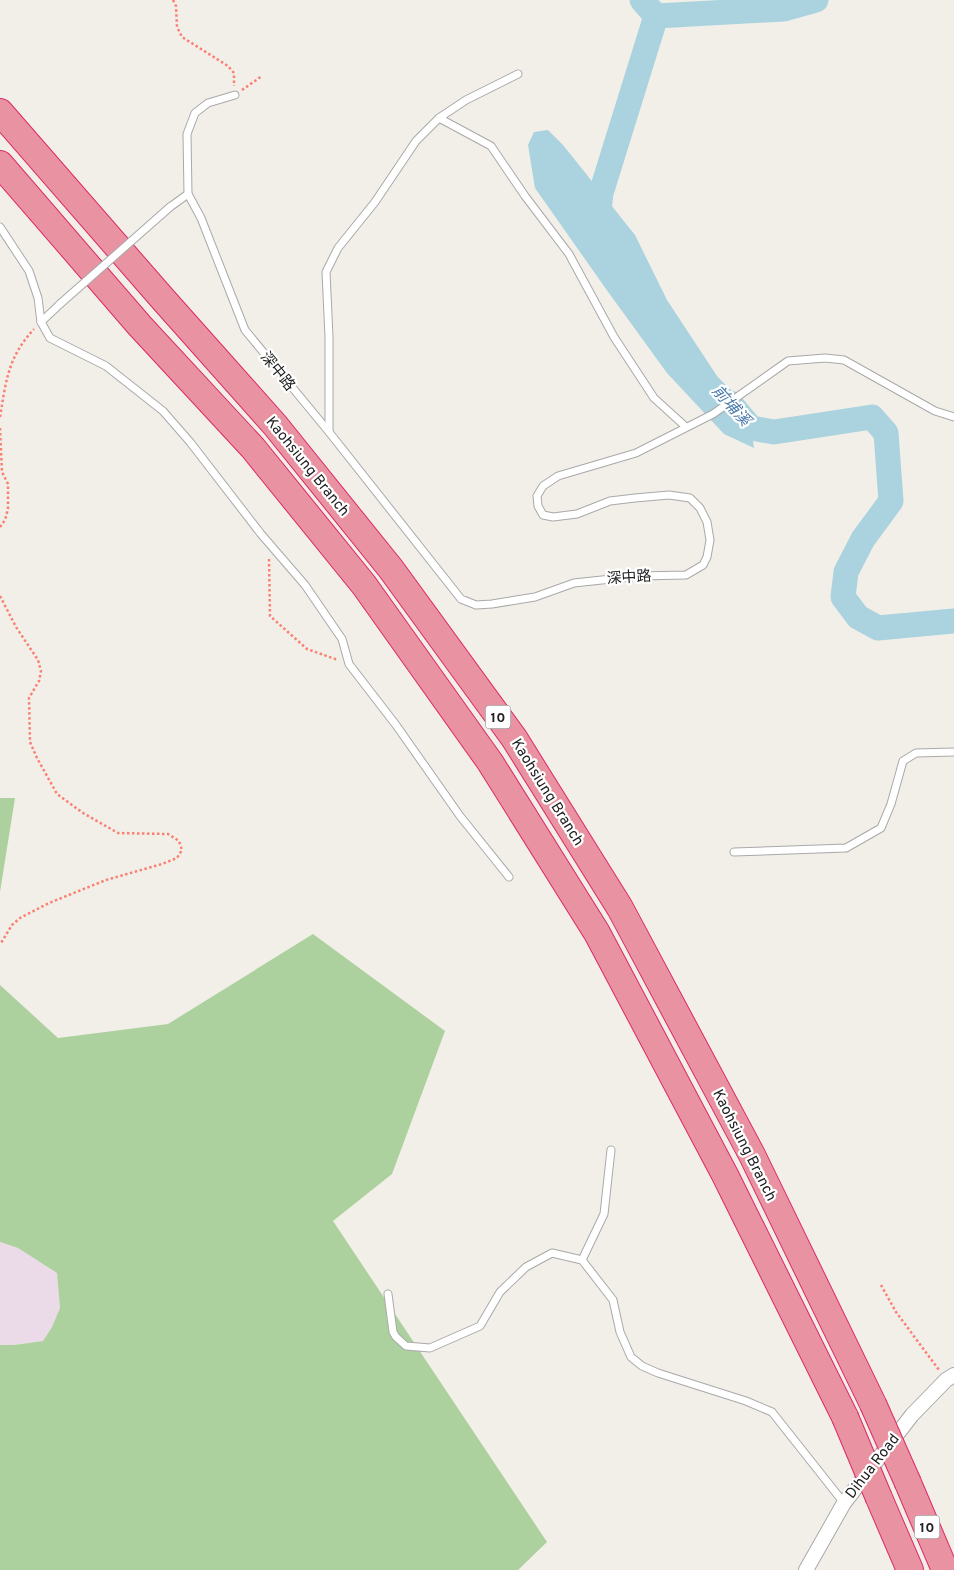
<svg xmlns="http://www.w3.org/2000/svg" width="954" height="1570" font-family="Overpass,'Noto Sans TC',sans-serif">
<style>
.industrial{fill:#ebdbe8}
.forest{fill:#add19e}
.water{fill:#aad3df}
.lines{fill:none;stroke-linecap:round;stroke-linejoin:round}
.river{stroke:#aad3df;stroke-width:25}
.lane-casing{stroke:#a9a9a9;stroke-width:9}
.street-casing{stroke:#a9a9a9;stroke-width:16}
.highway-casing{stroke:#dc2a67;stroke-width:28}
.path{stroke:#fa8072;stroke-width:2.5;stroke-dasharray:2.5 2.5;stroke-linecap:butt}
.lane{stroke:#fff;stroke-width:7}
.street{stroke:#fff;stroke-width:14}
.highway{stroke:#e892a2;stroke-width:26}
.lane-bridge-casing{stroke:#a9a9a9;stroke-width:9;stroke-linecap:butt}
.highway-bridge-casing{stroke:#dc2a67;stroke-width:28;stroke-linecap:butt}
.lane-bridge{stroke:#fff;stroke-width:7}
.highway-bridge{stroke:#e892a2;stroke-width:26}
.labels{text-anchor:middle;stroke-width:4.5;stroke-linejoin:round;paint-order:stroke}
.shield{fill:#fff;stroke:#646464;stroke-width:1}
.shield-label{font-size:14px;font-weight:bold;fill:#222}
.street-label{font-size:15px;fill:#222;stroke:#fff}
.water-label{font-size:16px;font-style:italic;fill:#4a7aab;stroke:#fff}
</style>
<rect width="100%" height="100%" fill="#f2efe9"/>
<!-- industrial -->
<path class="industrial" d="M0 1242 18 1248 57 1273 60 1308 52 1327 43 1341 14 1345H0Z"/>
<!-- forest -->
<g class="forest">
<path d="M0 798H15L0 892Z"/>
<path d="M313 934 445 1031 392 1174 333 1221 547 1542 518 1570H0V1345H14L43 1341 52 1327 60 1308 57 1273 18 1248 0 1242V985L58 1038 168 1024Z"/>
</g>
<!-- water -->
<path class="water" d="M548 130 563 145 635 235 667 300 717 376 751 411V428L754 448 724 434 667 373 606 289 535 188 528 145 534 132Z"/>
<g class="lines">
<!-- river -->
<g class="river">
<path d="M642 0 656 16 784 9 816 0"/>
<path d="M597 227 601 193 656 16"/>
<path d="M730 403 751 428 774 432 872 417 886 433 891 501 863 539 846 572 843 597 858 617 878 628 954 621"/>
</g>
<defs>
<g id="lane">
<path d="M235 95 208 103 195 113 187 134 188 194 201 218 245 330 329 432 461 599 476 605 492 604 535 597 574 583 639 576 686 575 703 565 707 557 710 540 707 522 700 508 690 498 669 495 635 498 610 501 577 514 553 517 543 515 538 506 537 496 543 486 558 476 636 453 713 414 788 361 825 358 844 360 935 411 954 417"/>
<path d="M439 118 491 146 525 196 569 254 614 337 654 398 686 427"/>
<path d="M170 207 188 194"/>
<path d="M0 227 29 271 38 298 41 322 50 338 106 366 163 411 190 442 261 534 305 585 342 639 349 664 396 725 460 816 509 877"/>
<path d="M41 322 60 304"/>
<path d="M329 432V337L326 272 338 248 375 202 416 141 439 118 466 100 518 74"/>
<path d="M734 852 846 848 881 828 891 804 903 761 916 753 954 752"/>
<path d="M611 1150 604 1214 582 1260 613 1300 620 1332 631 1357 642 1366 658 1373 746 1401 772 1412 844 1503"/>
<path d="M388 1294 393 1332 396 1337 406 1346 430 1348 480 1326 500 1292 526 1267 552 1253 582 1260"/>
</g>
<path id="street" d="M806 1570 844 1503 912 1415 946 1380 954 1375"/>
<g id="highway">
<path d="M0 112 162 298 275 425 391 569 514 738 620 908 752 1155 873 1404"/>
<path d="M0 164 140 326 253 448 364 585 490 762 597 933 725 1175 845 1417"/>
<path d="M908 1483 945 1570"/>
<path d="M879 1498 910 1570"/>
</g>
</defs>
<!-- lane casing -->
<use href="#lane" class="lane-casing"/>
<!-- street casing -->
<use href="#street" class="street-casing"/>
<!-- highway casing -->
<use href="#highway" class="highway-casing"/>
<!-- path -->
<g class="path">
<path d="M173 0 176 6 177 27 182 37 228 66 234 73V86"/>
<path d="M242 90 262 76"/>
<path d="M0 417C6 381 8 357 34 329"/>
<path d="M0 428 2 472 8 484V509L5 520 0 527"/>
<path d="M269 559 270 616 307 649 338 660"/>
<path d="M0 596 16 627 38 660 41 671 39 681 29 698 30 742 37 758 57 794 83 813 118 833 168 834 179 841 182 850 177 858 162 864 106 880 49 903 20 918 12 925 1 943"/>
<path d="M881 1285 896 1312 939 1370"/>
</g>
<!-- lane -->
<use href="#lane" class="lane"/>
<!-- street -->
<use href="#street" class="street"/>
<!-- highway -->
<use href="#highway" class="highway"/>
<defs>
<path id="lane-bridge" d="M60 304 170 207"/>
<g id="highway-bridge">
<path d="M873 1404 908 1483"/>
<path d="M845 1417 879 1498"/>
</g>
</defs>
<!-- lane-bridge casing -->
<use href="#lane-bridge" class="lane-bridge-casing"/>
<!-- highway-bridge casing -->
<use href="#highway-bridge" class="highway-bridge-casing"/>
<!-- lane-bridge -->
<use href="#lane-bridge" class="lane-bridge"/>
<!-- highway-bridge -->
<use href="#highway-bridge" class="highway-bridge"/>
</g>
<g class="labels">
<!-- shield labels -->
<g class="shield">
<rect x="485.5" y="705.5" width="25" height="23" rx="4"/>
<rect x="914.5" y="1515.5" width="25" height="23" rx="4"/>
</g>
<g class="shield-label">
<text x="498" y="722">10</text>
<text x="927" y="1532">10</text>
</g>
<!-- street labels -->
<g class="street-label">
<text transform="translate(278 371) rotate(51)" y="5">深中路</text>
<text transform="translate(308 466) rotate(51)" y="5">Kaohsiung Branch</text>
<text transform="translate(629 577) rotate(-4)" y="5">深中路</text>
<text transform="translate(548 792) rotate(58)" y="5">Kaohsiung Branch</text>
<text transform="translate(745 1145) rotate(63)" y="5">Kaohsiung Branch</text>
<text transform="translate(872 1466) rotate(-52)" y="5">Dihua Road</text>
</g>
<!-- water labels -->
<g class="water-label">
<text transform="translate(732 405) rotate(48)" y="6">前埔溪</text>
</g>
</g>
</svg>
